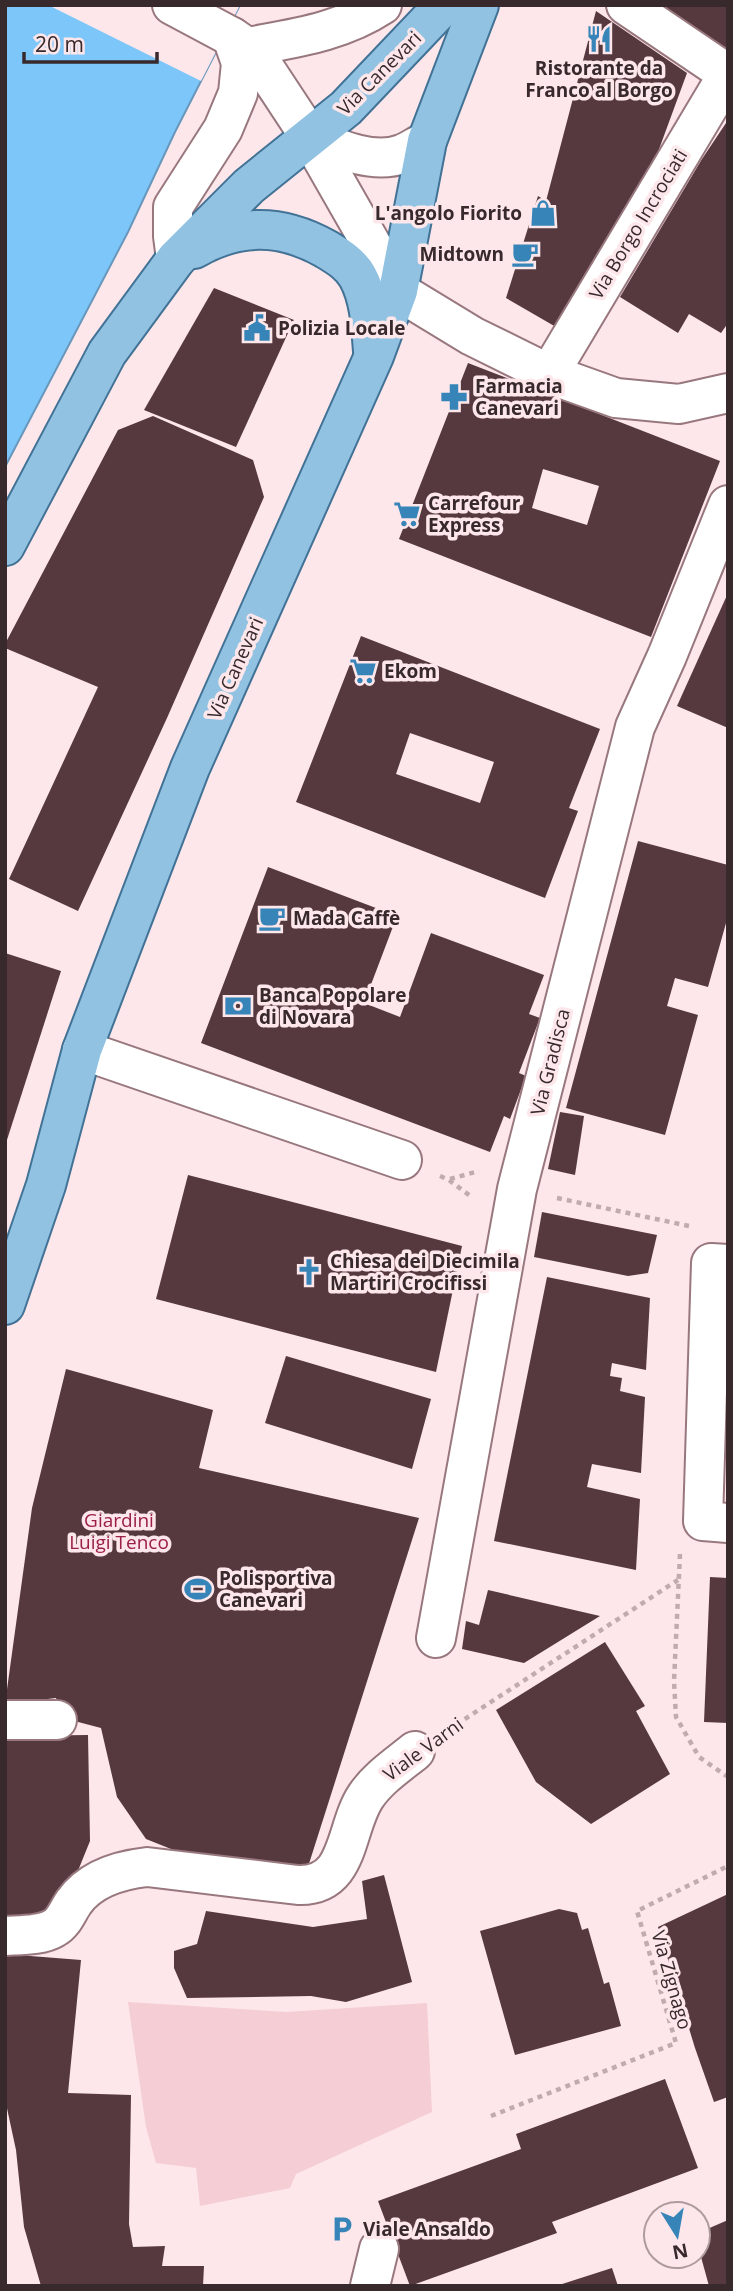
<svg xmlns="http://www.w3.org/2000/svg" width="733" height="2291" font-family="'Open Sans',sans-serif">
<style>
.green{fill:#f5cdd4}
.water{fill:#7dc6f9;stroke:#6897bc;stroke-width:2}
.pier{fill:#fde7ea}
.building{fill:#55393e;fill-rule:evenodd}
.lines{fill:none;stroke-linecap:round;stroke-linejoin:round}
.minor-casing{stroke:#98787e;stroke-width:42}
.major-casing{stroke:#427295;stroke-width:42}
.path{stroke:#c0acaf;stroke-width:4.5;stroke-dasharray:5 5;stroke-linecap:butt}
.minor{stroke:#fff;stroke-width:38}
.major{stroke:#91c2e2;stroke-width:38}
.labels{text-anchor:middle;stroke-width:7;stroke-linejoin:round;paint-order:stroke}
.poi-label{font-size:19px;font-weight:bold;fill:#37292c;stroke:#fde7ea;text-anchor:start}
.street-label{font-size:19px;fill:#37292c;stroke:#fde7ea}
.park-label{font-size:19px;fill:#991f48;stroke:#fde7ea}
</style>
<rect width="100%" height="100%" fill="#fde7ea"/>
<!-- green -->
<path class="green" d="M128 2002 286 2012 427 2003 432 2112 296 2174 290 2188 200 2206 196 2168 156 2163 146 2127Z"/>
<!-- water -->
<path class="water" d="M5 5H240L175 132 128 232 5 467Z"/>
<!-- pier -->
<path class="pier" d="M48 5H240L201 81Z"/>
<!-- building -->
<g class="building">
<path d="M662 5H728V54Z"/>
<path d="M596 11 687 73 658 152 607 249 556 327 506 298 538 196 546 201Z"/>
<path d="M728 120V323L721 333 689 314 678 333 620 297 702 159Z"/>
<path d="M214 288 294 320 236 447 144 410Z"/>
<path d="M468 363 720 461 651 637 399 539ZM543 469 599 486 587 525 532 508Z"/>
<path d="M153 416 253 460 264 497 167 718 78 911 9 879 98 687 5 648V644L118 430Z"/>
<path d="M728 593V728L677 706Z"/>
<path d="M361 636 600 729 569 808 578 811 545 898 296 802ZM410 733 494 762 480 803 396 774Z"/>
<path d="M638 841 728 865V916L708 987 675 978 667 1006 698 1015 665 1135 566 1108Z"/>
<path d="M268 867 397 916 364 1003 400 1017 431 933 544 975 529 1014 540 1018 519 1073 526 1076 510 1119 504 1116 490 1152 201 1043Z"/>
<path d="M5 953 61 971 6 1143H5Z"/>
<path d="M560 1112 584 1116 575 1175 548 1169Z"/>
<path d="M188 1175 462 1246 436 1372 156 1299Z"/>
<path d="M542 1212 657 1235 648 1273 628 1276 534 1257Z"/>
<path d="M547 1277 650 1298 646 1370 612 1363 610 1376 622 1378 620 1391 645 1397 641 1473 592 1464 587 1487 640 1499 636 1570 494 1541Z"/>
<path d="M286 1356 431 1399 412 1469 265 1423Z"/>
<path d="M66 1369 213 1410 199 1468 419 1518 307 1870 191 1857 146 1839 117 1797 101 1728 63 1718 56 1698 5 1704 32 1508Z"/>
<path d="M710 1577 728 1578V1723L704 1722Z"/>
<path d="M488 1590 600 1616 524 1663 462 1649 466 1621 479 1625Z"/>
<path d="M605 1642 645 1706 636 1711 670 1774 591 1824 536 1782 496 1710Z"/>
<path d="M88 1735 90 1841 73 1883 45 1917 5 1920V1736Z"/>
<path d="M384 1875 412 1982 346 2002 311 1996 187 1998 174 1968V1951L197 1944 206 1911 313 1927 367 1919 362 1881Z"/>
<path d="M728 1894V2097L714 2102 695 2048 658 1927Z"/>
<path d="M559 1909 577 1913 582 1930 588 1928 604 1984 609 1982 621 2026 515 2055 480 1931Z"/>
<path d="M5 1954 81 1960 68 2093 131 2095 129 2224 133 2247 165 2246 162 2266H204L203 2286H41L24 2227 16 2150 5 2099Z"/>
<path d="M665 2079 698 2168 552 2222 557 2233 410 2286 378 2201 521 2149 516 2134Z"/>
<path d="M728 2220V2286H709L698 2246V2233Z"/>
<path d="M612 2268 618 2286H559V2285Z"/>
</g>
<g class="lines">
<defs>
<g id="minor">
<path d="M172 5 232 37 254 52 310 137 398 291"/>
<path d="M626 5 728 74"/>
<path d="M248 47C295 38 341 32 382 5"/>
<path d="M310 137C336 148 373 165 402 154 410 151 418 145 427 141"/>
<path d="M176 259 173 236V207L223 129 238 93 241 63 232 37"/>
<path d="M367 280 398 291 472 336 549 374 616 398 679 404 728 393"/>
<path d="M549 374 728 74"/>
<path d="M82 1050 402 1160"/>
<path d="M728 1264 711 1263 703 1521 728 1523"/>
<path d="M436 1638 517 1189 635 727 667 656 728 505"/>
<path d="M5 1720H57"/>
<path d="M5 1936C20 1935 41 1936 54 1928 64 1923 68 1910 74 1902 90 1879 121 1870 147 1867L298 1885C351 1887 344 1828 366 1796 378 1778 398 1765 415 1751"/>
<path d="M370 2286 379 2249"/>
</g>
<g id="major">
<path d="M194 249C239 223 282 224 326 249 339 257 351 264 358 277 370 299 371 327 373 351"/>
<path d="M5 546 107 353 176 259 249 186 346 108 444 5"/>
<path d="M5 1305 46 1185 82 1050 190 768 374 356 398 291 427 141 479 5"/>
</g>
</defs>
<!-- minor casing -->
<use href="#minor" class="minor-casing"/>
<!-- major casing -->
<use href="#major" class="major-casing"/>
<!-- path -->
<g class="path">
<path d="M440 1176 449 1180 473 1198"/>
<path d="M450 1179 479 1171"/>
<path d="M557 1198 689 1226"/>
<path d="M680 1554 674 1681 676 1717 699 1757 728 1777"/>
<path d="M448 1730 678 1580"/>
<path d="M491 2116 676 2043 637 1911 728 1866"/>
</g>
<!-- minor -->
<use href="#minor" class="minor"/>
<!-- major -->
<use href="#major" class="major"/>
</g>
<!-- icons -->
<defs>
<symbol id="restaurant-bare" viewBox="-9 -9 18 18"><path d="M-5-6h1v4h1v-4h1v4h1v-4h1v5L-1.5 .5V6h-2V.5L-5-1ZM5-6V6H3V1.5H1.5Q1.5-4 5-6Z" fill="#3785b8" stroke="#fde7ea" stroke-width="2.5" paint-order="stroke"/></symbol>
<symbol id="shop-bare" viewBox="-9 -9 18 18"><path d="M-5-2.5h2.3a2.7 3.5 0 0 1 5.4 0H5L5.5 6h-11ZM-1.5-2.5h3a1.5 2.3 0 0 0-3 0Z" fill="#3785b8" stroke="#fde7ea" stroke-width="2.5" paint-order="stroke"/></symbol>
<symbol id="cafe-bare" viewBox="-9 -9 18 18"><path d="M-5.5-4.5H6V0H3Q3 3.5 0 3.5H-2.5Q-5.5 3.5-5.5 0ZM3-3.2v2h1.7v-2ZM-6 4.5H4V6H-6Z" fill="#3785b8" stroke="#fde7ea" stroke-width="2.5" paint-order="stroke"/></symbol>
<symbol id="civic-bare" viewBox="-9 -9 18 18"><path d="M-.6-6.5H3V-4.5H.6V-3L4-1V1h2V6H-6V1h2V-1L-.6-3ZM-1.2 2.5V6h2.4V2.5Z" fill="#3785b8" stroke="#fde7ea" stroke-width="2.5" paint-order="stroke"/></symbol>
<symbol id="pharmacy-bare" viewBox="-9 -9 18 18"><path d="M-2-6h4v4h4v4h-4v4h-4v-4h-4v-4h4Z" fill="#3785b8" stroke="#fde7ea" stroke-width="2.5" paint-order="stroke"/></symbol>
<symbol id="supermarket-bare" viewBox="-9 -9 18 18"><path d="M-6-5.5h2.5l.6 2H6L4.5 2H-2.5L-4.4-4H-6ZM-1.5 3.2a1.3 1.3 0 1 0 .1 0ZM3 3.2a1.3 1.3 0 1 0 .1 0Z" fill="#3785b8" stroke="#fde7ea" stroke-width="2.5" paint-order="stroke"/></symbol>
<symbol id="bank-bare" viewBox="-9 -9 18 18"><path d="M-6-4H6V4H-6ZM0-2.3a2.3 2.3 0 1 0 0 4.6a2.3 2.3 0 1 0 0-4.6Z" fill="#3785b8" stroke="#fde7ea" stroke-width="2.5" paint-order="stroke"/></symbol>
<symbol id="church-bare" viewBox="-9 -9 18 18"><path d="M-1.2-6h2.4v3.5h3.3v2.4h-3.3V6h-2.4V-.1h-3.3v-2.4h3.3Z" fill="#3785b8" stroke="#fde7ea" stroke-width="2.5" paint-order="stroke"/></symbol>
<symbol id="stadium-bare" viewBox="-9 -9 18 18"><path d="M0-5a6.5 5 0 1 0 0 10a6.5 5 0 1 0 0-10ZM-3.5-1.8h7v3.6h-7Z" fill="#3785b8" stroke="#fde7ea" stroke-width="2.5" paint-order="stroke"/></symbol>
<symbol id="parking-bare" viewBox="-9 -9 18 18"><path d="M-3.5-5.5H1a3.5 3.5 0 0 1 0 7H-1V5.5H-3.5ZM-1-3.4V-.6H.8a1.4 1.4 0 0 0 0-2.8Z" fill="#3785b8" stroke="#fde7ea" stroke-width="2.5" paint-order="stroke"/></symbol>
</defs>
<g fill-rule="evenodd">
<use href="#restaurant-bare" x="580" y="20" width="38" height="38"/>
<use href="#shop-bare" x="524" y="194" width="38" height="38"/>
<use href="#cafe-bare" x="506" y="235" width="38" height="38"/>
<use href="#civic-bare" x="238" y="309" width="38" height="38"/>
<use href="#pharmacy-bare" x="435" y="378" width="38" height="38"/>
<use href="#supermarket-bare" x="388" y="495" width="38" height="38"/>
<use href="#supermarket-bare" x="344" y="652" width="38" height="38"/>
<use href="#cafe-bare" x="253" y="899" width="38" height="38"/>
<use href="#bank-bare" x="219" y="987" width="38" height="38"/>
<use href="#church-bare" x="290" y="1253" width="38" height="38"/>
<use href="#stadium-bare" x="179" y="1570" width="38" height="38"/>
<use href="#parking-bare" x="323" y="2210" width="38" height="38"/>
</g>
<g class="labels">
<!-- poi labels -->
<g class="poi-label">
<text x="599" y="75" text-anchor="middle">Ristorante da<tspan x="599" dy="22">Franco al Borgo</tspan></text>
<text x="522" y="220" text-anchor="end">L'angolo Fiorito</text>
<text x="504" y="261" text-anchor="end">Midtown</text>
<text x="278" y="335">Polizia Locale</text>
<text x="475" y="393">Farmacia<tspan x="475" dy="22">Canevari</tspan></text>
<text x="428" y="510">Carrefour<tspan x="428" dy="22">Express</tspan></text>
<text x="384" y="678">Ekom</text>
<text x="293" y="925">Mada Caffè</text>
<text x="259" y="1002">Banca Popolare<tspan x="259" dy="22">di Novara</tspan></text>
<text x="330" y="1268">Chiesa dei Diecimila<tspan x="330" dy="22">Martiri Crocifissi</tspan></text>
<text x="219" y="1585">Polisportiva<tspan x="219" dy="22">Canevari</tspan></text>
<text x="363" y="2236">Viale Ansaldo</text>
</g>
<!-- street labels -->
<g class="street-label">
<text transform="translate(379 73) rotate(-45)" y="7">Via Canevari</text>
<text transform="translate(638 224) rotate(-59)" y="7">Via Borgo Incrociati</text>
<text transform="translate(235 668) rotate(-66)" y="7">Via Canevari</text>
<text transform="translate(550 1062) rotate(-76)" y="7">Via Gradisca</text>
<text transform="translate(423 1749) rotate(-36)" y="7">Viale Varni</text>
<text transform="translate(672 1980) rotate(74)" y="7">Via Zignago</text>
</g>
<!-- park labels -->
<g class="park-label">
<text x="119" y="1527">Giardini<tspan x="119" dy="22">Luigi Tenco</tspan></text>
</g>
</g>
<!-- border -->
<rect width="733" height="2291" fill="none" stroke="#37292c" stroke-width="14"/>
<!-- north arrow -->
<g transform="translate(677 2235) rotate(169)"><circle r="33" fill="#fde7ea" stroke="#ae9b9e" stroke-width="2"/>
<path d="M0-5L12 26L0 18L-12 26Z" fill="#3785b8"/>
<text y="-10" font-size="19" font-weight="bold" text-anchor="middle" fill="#37292c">N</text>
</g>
<!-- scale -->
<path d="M24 52v10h133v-10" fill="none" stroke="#37292c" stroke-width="3.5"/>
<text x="35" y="52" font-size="21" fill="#37292c" stroke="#fde7ea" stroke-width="5" paint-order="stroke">20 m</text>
</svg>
